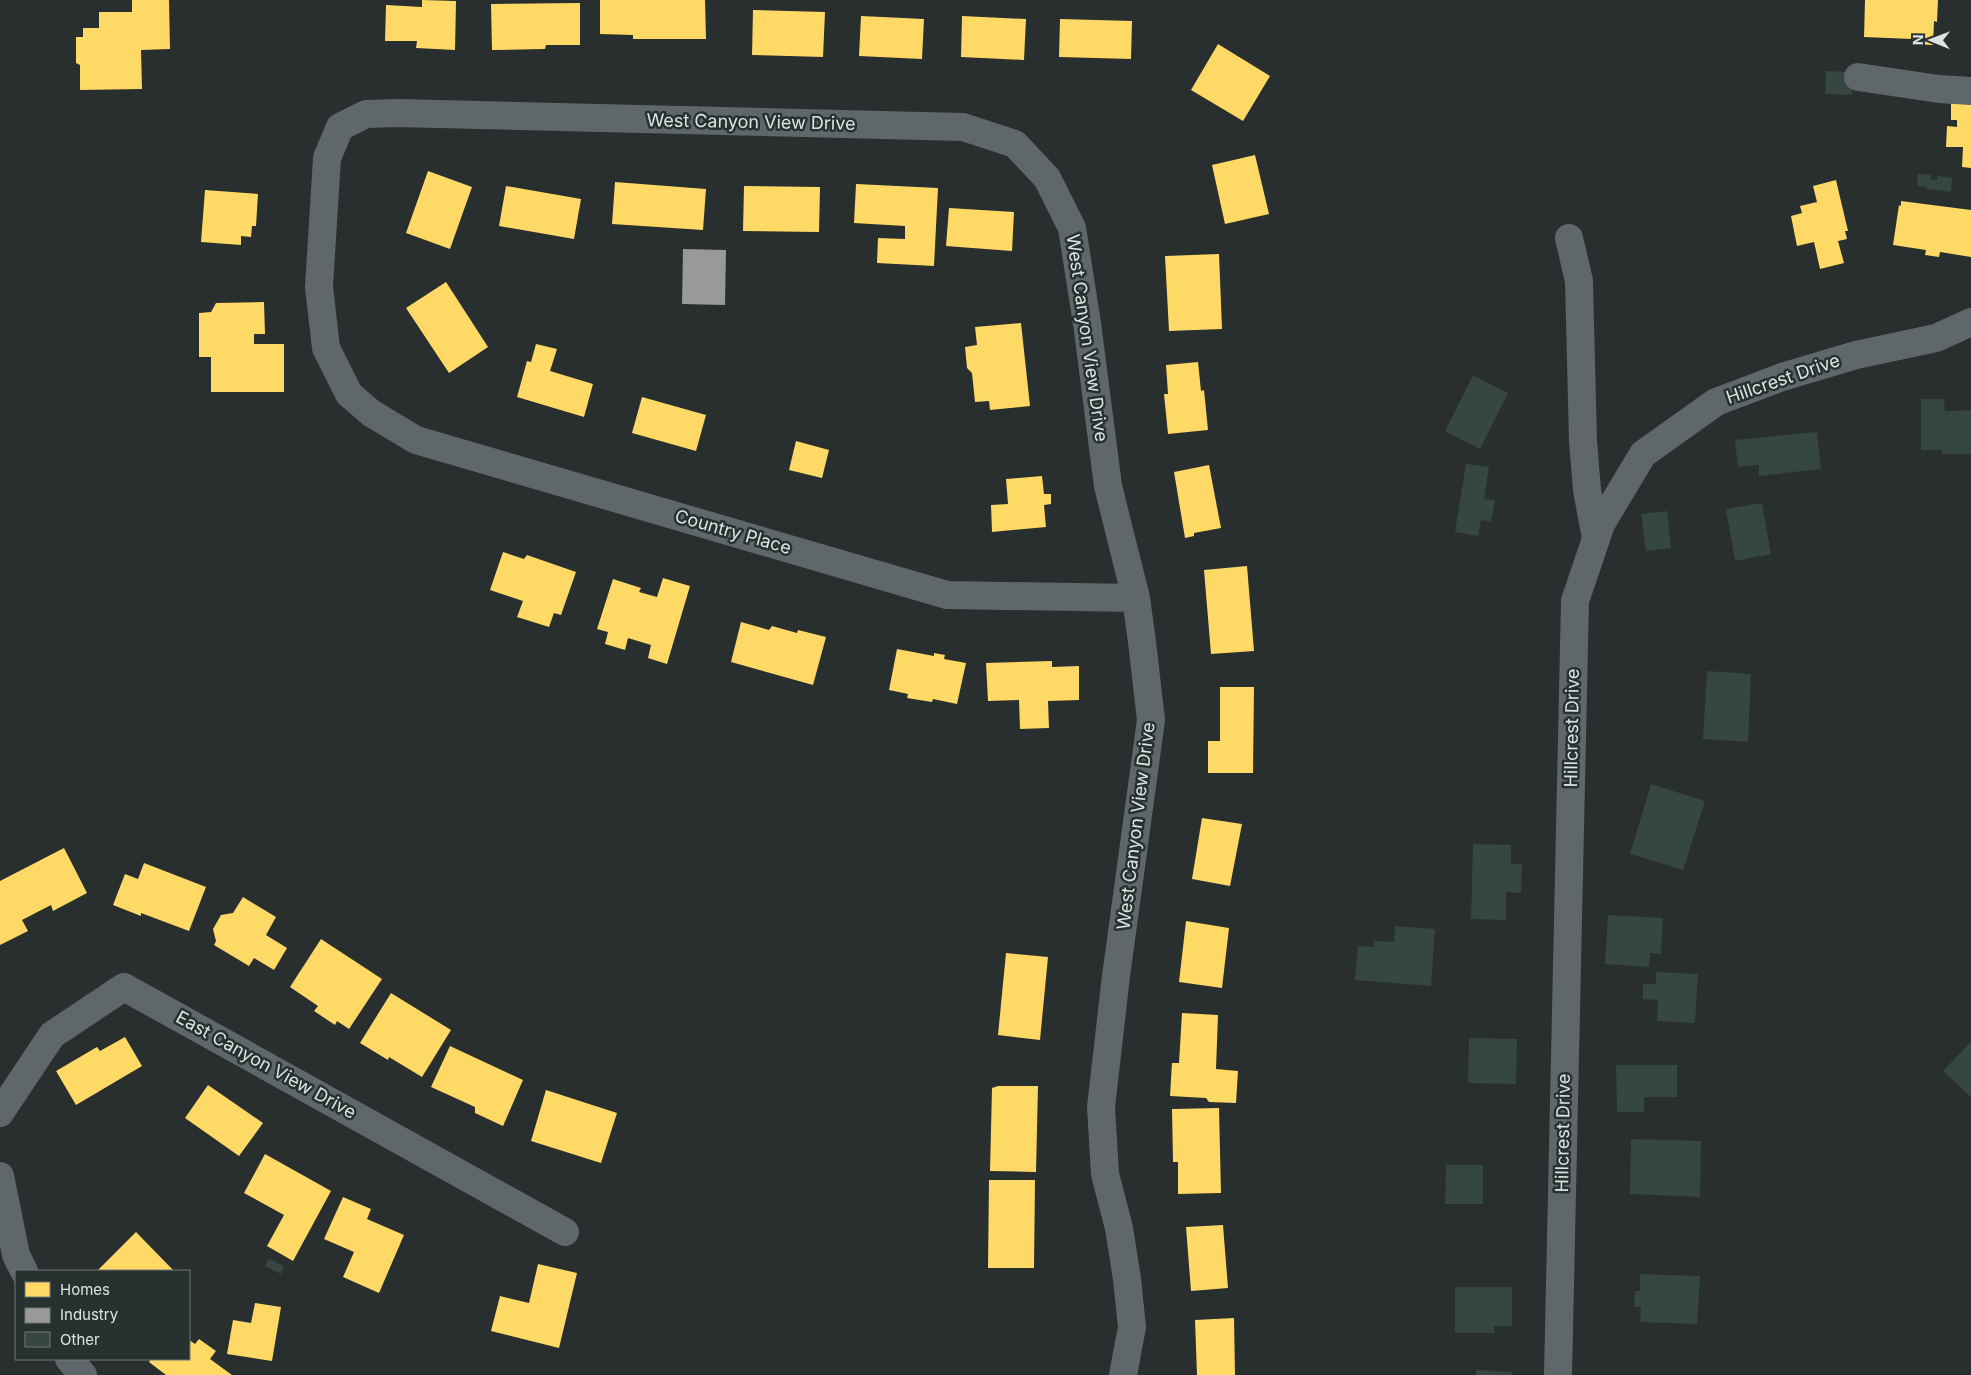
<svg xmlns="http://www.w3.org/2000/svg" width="1971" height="1375" font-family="Inter,sans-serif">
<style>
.homes{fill:#ffd966}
.industry{fill:#999}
.building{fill:#364641}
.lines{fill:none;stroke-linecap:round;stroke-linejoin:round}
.minor{stroke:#5f676a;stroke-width:28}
.labels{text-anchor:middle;stroke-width:5;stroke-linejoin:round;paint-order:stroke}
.street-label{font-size:18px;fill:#dde3e3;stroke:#263130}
</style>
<rect width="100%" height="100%" fill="#292e2e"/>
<!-- homes -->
<g class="homes">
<path d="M132 0H169L170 49 141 50 142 89 80 90V65L76 63V37H83V28H99V12H132Z"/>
<path d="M422 0 456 1 455 50 416 48 417 41H385L386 5 422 7Z"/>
<path d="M600 0H705L706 39H633V35L600 34Z"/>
<path d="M1865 0H1938L1937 22 1934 21 1933 45 1912 44V39L1864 37Z"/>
<path d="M580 3V45H546L545 49 492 50 491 4Z"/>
<path d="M753 10 825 12 823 57 752 55Z"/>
<path d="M861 16 924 19 922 59 859 56Z"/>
<path d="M962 16 1026 19 1024 60 961 57Z"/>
<path d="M1060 19 1132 21 1131 59 1059 57Z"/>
<path d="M1218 44 1270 76 1243 121 1191 90Z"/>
<path d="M1951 98 1971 99V168L1962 167 1963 147H1946L1947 126 1957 127V120H1951Z"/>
<path d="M1255 155 1269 214 1225 224 1212 165Z"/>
<path d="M428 171 472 187 450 249 406 233Z"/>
<path d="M1836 180 1848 231H1845L1847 239 1838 241 1844 263 1820 269 1814 242 1797 246 1791 216 1802 213 1800 206 1817 202 1813 186Z"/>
<path d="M615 182 706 189 703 230 612 224Z"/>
<path d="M856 184 938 188 934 266 877 263 878 238 905 239V226L854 223Z"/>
<path d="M506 186 581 199 574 239 499 226Z"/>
<path d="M744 186 820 187 819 232 743 231Z"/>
<path d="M205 190 258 194 256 226H252L251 237 241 236V245L201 242Z"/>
<path d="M1901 201 1971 210V257L1940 252 1939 257 1925 255 1926 250 1893 245 1899 205 1901 206Z"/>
<path d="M949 208 1014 212 1012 251 946 246Z"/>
<path d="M1219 254 1222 329 1169 331 1165 256Z"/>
<path d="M446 282 488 347 449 373 406 308Z"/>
<path d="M264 302 265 334H254V344H284V392H211V357H199V313L211 312 216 303Z"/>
<path d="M1021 323 1030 406 990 410 989 401 975 402 972 373 967 368 965 347 977 345 975 327Z"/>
<path d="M536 344 557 349 550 371 593 384 584 417 517 397 527 361 531 362Z"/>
<path d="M1198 362 1201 391 1204 390 1208 430 1168 434 1164 394H1168L1166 365Z"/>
<path d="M642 397 706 415 696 451 632 433Z"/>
<path d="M796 441 829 450 822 478 789 470Z"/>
<path d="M1209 465 1221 528 1194 533V536L1185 538 1174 472Z"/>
<path d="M1042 476 1044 494H1051V504L1044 505 1046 527 992 532 991 505 1008 504 1006 479Z"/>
<path d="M503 552 524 559 527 555 576 572 561 615 554 613 549 627 517 617 523 601 490 590Z"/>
<path d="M1247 566 1254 651 1211 654 1204 570Z"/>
<path d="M663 578 690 586 667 664 648 658 651 645 628 638 625 650 605 644 608 632 597 629 613 579 641 588 639 592 657 597Z"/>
<path d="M741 622 769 630 772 626 797 633 798 630 826 637 813 685 731 662Z"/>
<path d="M897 649 934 656V653L945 655 944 659 966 663 957 704 933 699 932 702 907 698 908 694 889 690Z"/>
<path d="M1052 661V667L1079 666V700L1048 701 1049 728 1020 729 1019 700 988 701 986 663Z"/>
<path d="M1220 687H1254L1253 773H1208V741H1220Z"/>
<path d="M1202 818 1242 824 1230 886 1192 879Z"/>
<path d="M64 848 87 893 53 911 51 905 22 920 28 931 0 945V881Z"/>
<path d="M144 863 206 887 189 931 141 913V916L113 905 125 874 138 879Z"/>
<path d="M243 897 276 917 266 935 287 948 274 970 254 958 249 966 214 945 216 941 213 929 221 915 233 913Z"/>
<path d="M1186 921 1229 928 1222 988 1179 982Z"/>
<path d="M321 939 382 979 349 1029 337 1021 335 1025 314 1011 318 1006 290 987Z"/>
<path d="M1006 953 1048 957 1040 1040 998 1035Z"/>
<path d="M391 993 451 1030 422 1077 389 1057 388 1060 360 1043Z"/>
<path d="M1182 1013 1218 1015 1216 1069 1238 1071 1236 1103 1209 1102 1206 1098 1170 1096 1172 1063H1179Z"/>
<path d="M125 1037 142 1066 76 1105 56 1071 97 1047 100 1051Z"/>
<path d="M450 1046 523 1080 503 1126 475 1113V1107L431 1087Z"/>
<path d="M208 1085 263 1123 239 1156 185 1118Z"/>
<path d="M998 1086H1038L1036 1172 990 1171 992 1088Z"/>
<path d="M546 1090 617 1113 601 1163 531 1141Z"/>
<path d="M1219 1108 1221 1193 1178 1194V1162H1173L1172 1109Z"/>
<path d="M265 1154 331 1191 293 1261 267 1246 284 1215 244 1193Z"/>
<path d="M989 1180H1035L1034 1268H988Z"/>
<path d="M343 1197 371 1209 367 1219 404 1235 379 1293 343 1277 354 1252 324 1239Z"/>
<path d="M1223 1225 1228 1288 1191 1291 1186 1227Z"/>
<path d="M136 1232 174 1271H97Z"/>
<path d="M538 1264 577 1273 559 1348 491 1331 500 1296 529 1303Z"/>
<path d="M255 1303 281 1307 272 1361 227 1354 233 1320 251 1323Z"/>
<path d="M1234 1318 1235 1375H1197L1195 1320Z"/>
<path d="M199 1339 216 1351 210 1359 232 1375H166L149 1362 151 1359H189V1340L195 1344Z"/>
</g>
<!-- industry -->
<path class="industry" d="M683 249 726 250 725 305 682 304Z"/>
<!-- building -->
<g class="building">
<path d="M1826 71 1853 72 1852 95 1825 94Z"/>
<path d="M1918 174 1931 175V179L1937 180V176L1952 178 1951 192 1927 189V187L1917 186Z"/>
<path d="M1473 375 1508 393 1480 449 1445 431Z"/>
<path d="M1921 399H1944L1945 411 1971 410V454H1942V450H1921Z"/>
<path d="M1817 432 1821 469 1759 476V465L1738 467 1735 440Z"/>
<path d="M1466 464 1489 467 1484 499 1495 500 1491 522 1481 520 1478 536 1455 532Z"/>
<path d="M1762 503 1771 554 1735 561 1726 509Z"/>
<path d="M1667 511 1671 548 1646 551 1641 514Z"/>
<path d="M1707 671 1751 674 1748 742 1703 739Z"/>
<path d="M1651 784 1705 801 1683 870 1630 854Z"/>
<path d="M1473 844 1511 845V864H1522L1521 893 1506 892V920L1471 919Z"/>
<path d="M1608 915 1663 918 1661 954 1650 953 1649 967 1605 964Z"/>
<path d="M1395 926 1435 929 1431 986 1355 980 1358 946 1374 947V941L1394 942Z"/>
<path d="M1656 972 1698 974 1695 1023 1657 1021 1658 1000 1643 999V984H1656Z"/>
<path d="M1469 1038 1517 1039 1516 1084 1468 1083Z"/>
<path d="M1971 1042V1097L1943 1071Z"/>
<path d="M1616 1065H1677V1097H1644V1112H1617Z"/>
<path d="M1631 1139 1701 1141 1700 1197 1630 1194Z"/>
<path d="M1446 1165H1483V1204H1445Z"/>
<path d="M269 1259 284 1266 281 1274 265 1266Z"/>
<path d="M1640 1274 1700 1276 1697 1324 1640 1322 1641 1307H1634L1635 1291H1640Z"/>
<path d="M1455 1287H1512V1326H1494V1333H1455Z"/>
<path d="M1476 1370 1512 1372V1375H1476Z"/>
</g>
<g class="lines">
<!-- minor -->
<g class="minor">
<path d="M1858 77 1939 89 1971 91"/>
<path d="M1569 238 1579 281 1583 441 1587 490 1596 538"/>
<path d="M0 1113 52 1035 124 987 565 1232"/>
<path d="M0 1176 16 1255 24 1271"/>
<path d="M69 1359 83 1375"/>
<path d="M1123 1375 1132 1327 1127 1279 1119 1228 1105 1174 1101 1107 1116 976 1151 720 1142 642 1136 598 1108 486 1087 323 1072 228 1047 178 1015 144 963 127 398 113 366 114 340 127 327 158 319 287 326 348 349 394 371 413 416 440 947 595 1136 598"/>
<path d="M1558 1375 1575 601 1601 524 1643 454 1716 402 1782 377 1856 355 1936 338 1971 322"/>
</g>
</g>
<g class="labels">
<!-- street labels -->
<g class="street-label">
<text transform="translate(751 122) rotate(1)" y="6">West Canyon View Drive</text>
<text transform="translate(1087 338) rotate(82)" y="6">West Canyon View Drive</text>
<text transform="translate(1783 379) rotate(-19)" y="6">Hillcrest Drive</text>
<text transform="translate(733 532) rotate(16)" y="6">Country Place</text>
<text transform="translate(1572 728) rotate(-89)" y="6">Hillcrest Drive</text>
<text transform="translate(1136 826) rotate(-83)" y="6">West Canyon View Drive</text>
<text transform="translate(266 1065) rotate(29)" y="6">East Canyon View Drive</text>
<text transform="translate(1563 1133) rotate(-89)" y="6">Hillcrest Drive</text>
</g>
</g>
<!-- legend -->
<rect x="15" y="1270" width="175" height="90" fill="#263130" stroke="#6f7878"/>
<rect x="25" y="1282" width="25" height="15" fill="#ffd966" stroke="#6f7878"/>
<text x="60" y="1295" font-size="15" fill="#dde3e3">Homes</text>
<rect x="25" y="1308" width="25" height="15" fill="#999999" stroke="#6f7878"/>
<text x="60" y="1320" font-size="15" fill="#dde3e3">Industry</text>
<rect x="25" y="1332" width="25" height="15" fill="#364641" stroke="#6f7878"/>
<text x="60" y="1345" font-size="15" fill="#dde3e3">Other</text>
<!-- north arrow -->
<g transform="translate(1931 40) rotate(271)" stroke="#263130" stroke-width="4" paint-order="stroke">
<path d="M0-4L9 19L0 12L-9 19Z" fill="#dde3e3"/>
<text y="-8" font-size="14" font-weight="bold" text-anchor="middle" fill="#dde3e3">N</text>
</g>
</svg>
